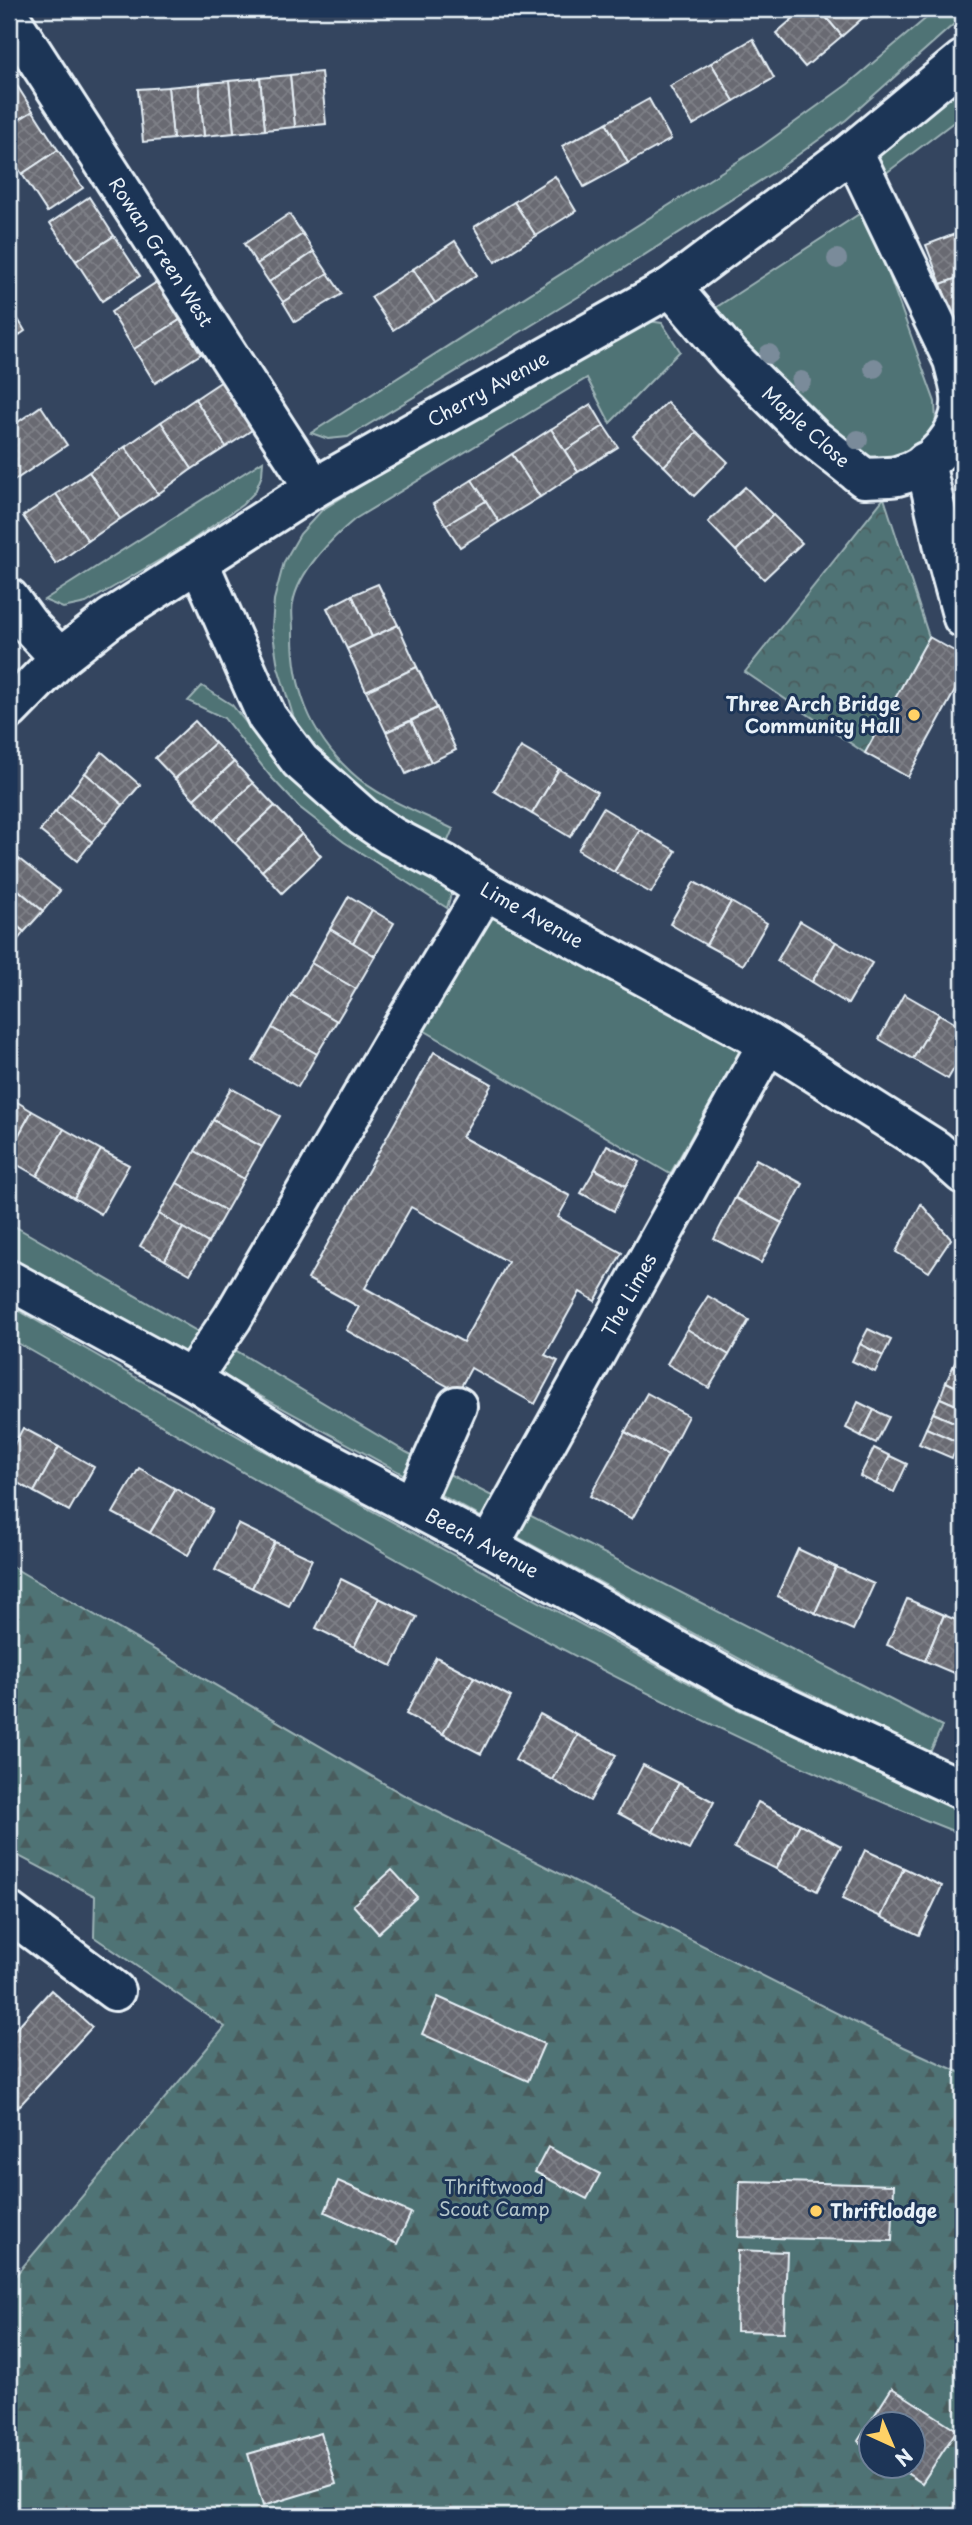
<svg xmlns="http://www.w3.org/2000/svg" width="972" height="2525" font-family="'Playpen Sans',sans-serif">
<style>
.grass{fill:#507374;stroke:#9cb2b6;stroke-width:2}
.forest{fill:url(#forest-firs);stroke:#9cb2b6;stroke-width:2;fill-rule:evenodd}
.park{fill:url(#park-crowns);stroke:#9cb2b6;stroke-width:2}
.building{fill:url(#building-cross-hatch);stroke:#e8f1f8;stroke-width:2;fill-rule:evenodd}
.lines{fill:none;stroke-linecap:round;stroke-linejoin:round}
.minor-casing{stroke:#e8f1f8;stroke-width:44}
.minor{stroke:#1d3557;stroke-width:38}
.tree{fill:#7a8b9a}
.poi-dot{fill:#ffd166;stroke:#1d3557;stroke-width:2.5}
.labels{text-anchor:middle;stroke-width:6;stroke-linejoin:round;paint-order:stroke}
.street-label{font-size:19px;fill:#e8f1f8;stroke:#1d3557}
.poi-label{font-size:19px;font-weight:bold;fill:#e8f1f8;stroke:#1d3557;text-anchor:end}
.park-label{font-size:19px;fill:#b3c5ca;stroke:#1d3557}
</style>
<defs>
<pattern id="forest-firs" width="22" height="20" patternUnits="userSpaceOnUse" patternTransform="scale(1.75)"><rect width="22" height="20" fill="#507374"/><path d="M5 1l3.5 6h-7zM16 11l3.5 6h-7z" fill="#4a5b5d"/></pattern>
<pattern id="park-crowns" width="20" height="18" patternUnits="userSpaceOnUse" patternTransform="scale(1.75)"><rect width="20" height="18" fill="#507374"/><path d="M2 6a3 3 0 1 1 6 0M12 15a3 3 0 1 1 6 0" fill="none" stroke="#4a5b5d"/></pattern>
<pattern id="building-cross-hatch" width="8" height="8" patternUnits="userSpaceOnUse" patternTransform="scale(1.75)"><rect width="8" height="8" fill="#696a72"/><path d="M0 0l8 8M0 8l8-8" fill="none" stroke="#7e8087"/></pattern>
</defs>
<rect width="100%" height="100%" fill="#34455f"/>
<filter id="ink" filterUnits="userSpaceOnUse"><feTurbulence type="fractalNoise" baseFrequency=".0143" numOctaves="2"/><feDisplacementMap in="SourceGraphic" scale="14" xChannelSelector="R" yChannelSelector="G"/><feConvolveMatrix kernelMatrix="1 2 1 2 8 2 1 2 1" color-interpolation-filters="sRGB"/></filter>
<g filter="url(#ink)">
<!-- grass -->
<g class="grass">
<path d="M937 9H963V16L846 120 777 170 596 286 348 437 328 439 311 433 762 146 848 84Z"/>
<path d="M963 83V115L881 177 879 157 890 144Z"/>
<path d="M859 214 866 221 876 239 935 402 936 423 918 455 870 470 703 316Z"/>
<path d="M642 320 662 323 680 351 610 423 587 378 355 519C332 538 298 572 293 603 291 611 293 621 293 629 292 686 309 733 351 772 377 797 421 813 453 829L444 850 339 780 296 725 278 667 272 628 274 600 284 562 300 534 322 510 471 417Z"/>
<path d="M263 461 262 475 255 492 242 505 182 547 86 603 63 608 44 600Z"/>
<path d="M202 686 232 705 282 768 445 883 451 894 447 908 344 842 299 807 271 777 224 718 188 701Z"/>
<path d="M491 912 743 1046 670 1174 420 1028Z"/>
<path d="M9 1223 197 1331 230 1347 406 1452 942 1726 929 1755 884 1730 769 1675 9 1258Z"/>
<path d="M9 1305 297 1470 737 1709 963 1809V1835C629 1704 320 1515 9 1338Z"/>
</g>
<!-- forest -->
<path class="forest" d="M9 1565 404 1795 904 2047 963 2074V2516H9V2283L225 2027 94 1937 95 1896 9 1851ZM870 2424H912V2466H870Z"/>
<!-- park -->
<path class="park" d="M884 498 929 637 865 753 745 672Z"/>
<!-- building -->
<g class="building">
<path d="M804 9H819L842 36 805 67 776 33Z"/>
<path d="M819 9H873L842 36Z"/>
<path d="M753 39 774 78 734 101 711 63Z"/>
<path d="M711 63 734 101 693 125 670 86Z"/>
<path d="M321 72 326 124 295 127 290 75Z"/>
<path d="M9 73 33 111 9 126Z"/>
<path d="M290 75 295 127 265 130 260 78Z"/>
<path d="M260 78 265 130 234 133 229 81Z"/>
<path d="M229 81 234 133 204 136 199 84Z"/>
<path d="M199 84 204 136 173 139 168 87Z"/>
<path d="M168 87 173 139 143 142 138 89Z"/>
<path d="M649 99 671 139 628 163 606 123Z"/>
<path d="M33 111 58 150 22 174 9 154V126Z"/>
<path d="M606 123 628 163 584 187 562 146Z"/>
<path d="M58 150 83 188 47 212 22 174Z"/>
<path d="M555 176 576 211 536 236 514 202Z"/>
<path d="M89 197 114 236 76 261 50 223Z"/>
<path d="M514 202 536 236 495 262 474 227Z"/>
<path d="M289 214 303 234 257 264 244 244Z"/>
<path d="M963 231V276L941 284 926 245Z"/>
<path d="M303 234 314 252 269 282 257 264Z"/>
<path d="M114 236 140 276 102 301 76 261Z"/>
<path d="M455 241 477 275 435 303 413 269Z"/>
<path d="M314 252 328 273 283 302 269 282Z"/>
<path d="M413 269 435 303 393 330 371 297Z"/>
<path d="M328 273 342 294 295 322 283 302Z"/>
<path d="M963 276V320L955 324 941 284Z"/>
<path d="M157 282 180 320 134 349 111 312Z"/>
<path d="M9 304 25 331 9 342Z"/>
<path d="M180 320 201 354 155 383 134 349Z"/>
<path d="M228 377 261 424 226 447 195 399Z"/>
<path d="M195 399 226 447 192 469 161 422Z"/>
<path d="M667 402 697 432 664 466 633 436Z"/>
<path d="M591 404 604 426 565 451 551 429Z"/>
<path d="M41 406 67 445 9 484V415L15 424Z"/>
<path d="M161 422 192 469 158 494 125 447Z"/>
<path d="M604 426 618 447 578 472 565 451Z"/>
<path d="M551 429 578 472 540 497 512 454Z"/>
<path d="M697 432 728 462 694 496 664 466Z"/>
<path d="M125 447 158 494 120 519 89 472Z"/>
<path d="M512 454 540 497 499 522 472 480Z"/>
<path d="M89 472 120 519 88 541 56 494Z"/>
<path d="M472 480 486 501 446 525 433 504Z"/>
<path d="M745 487 773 515 736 551 708 522Z"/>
<path d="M56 494 88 541 56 564 23 516Z"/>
<path d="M486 501 499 522 460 547 446 525Z"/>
<path d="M773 515 802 543 764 579 736 551Z"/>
<path d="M378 584 398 625 372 637 352 595Z"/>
<path d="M352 595 372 637 347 649 327 608Z"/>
<path d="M398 625 417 667 366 691 347 649Z"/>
<path d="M929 637 963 656V676L908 777 865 753Z"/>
<path d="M417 667 437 708 386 732 366 691Z"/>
<path d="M437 708 456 750 431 762 411 721Z"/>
<path d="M195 721 215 743 175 779 155 758Z"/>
<path d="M411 721 431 762 406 774 386 732Z"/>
<path d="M215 743 234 762 194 799 175 779Z"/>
<path d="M521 747 559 769 532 814 494 791Z"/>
<path d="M102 752 140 785 123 805 85 773Z"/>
<path d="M234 762 253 783 214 820 194 799Z"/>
<path d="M559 769 597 792 570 837 532 814Z"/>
<path d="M85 773 123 805 107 824 69 794Z"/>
<path d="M253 783 275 806 235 843 214 820Z"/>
<path d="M69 794 107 824 92 842 55 812Z"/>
<path d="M275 806 302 834 262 871 235 843Z"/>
<path d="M603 808 640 830 614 872 578 850Z"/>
<path d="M55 812 92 842 77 861 40 831Z"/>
<path d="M640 830 676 851 651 893 614 872Z"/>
<path d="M302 834 321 856 282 893 262 871Z"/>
<path d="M19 859 60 891 43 911 9 882V872Z"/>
<path d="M9 882 43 911 24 932 9 919Z"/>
<path d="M694 882 731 902 706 945 670 924Z"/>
<path d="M349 896 372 910 353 943 330 929Z"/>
<path d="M731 902 767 923 743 965 706 945Z"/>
<path d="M372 910 394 923 375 956 353 943Z"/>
<path d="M9 919 24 932 9 951Z"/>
<path d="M800 921 836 942 812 982 777 961Z"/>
<path d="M330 929 375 956 356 989 311 963Z"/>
<path d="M836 942 872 963 848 1004 812 982Z"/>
<path d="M311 963 356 989 337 1021 291 995Z"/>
<path d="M904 994 939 1014 913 1059 879 1039Z"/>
<path d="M291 995 337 1021 317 1054 272 1028Z"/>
<path d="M939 1014 963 1028V1053L948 1079 913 1059Z"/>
<path d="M272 1028 317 1054 298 1087 253 1061Z"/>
<path d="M434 1052 492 1084 462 1137 570 1196 558 1217 622 1253 595 1301 580 1292 545 1355 558 1361 535 1404 471 1368 458 1392 346 1330 359 1307 308 1279ZM411 1207 508 1262 463 1342 365 1288Z"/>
<path d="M231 1088 280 1116 262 1147 213 1120Z"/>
<path d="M9 1097 32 1111 9 1153Z"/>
<path d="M32 1111 64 1129 37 1176 9 1160V1153Z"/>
<path d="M213 1120 262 1147 244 1179 195 1151Z"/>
<path d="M64 1129 101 1150 74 1198 37 1176Z"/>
<path d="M607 1145 640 1162 626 1186 595 1169Z"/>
<path d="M101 1150 129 1165 101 1214 74 1198Z"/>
<path d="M195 1151 244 1179 226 1211 177 1183Z"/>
<path d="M756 1159 803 1184 782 1223 735 1198Z"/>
<path d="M595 1169 626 1186 614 1211 581 1193Z"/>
<path d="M177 1183 226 1211 208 1243 159 1214Z"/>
<path d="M735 1198 782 1223 761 1263 714 1239Z"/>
<path d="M921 1204 951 1239 929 1272 896 1252Z"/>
<path d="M159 1214 183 1228 165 1260 140 1246Z"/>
<path d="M183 1228 208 1243 190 1274 165 1260Z"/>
<path d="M708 1296 749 1320 729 1355 687 1329Z"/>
<path d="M687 1329 729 1355 709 1388 667 1364Z"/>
<path d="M868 1329 891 1340 883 1356 860 1344Z"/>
<path d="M860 1344 883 1356 875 1372 852 1361Z"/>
<path d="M960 1351 963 1353V1371L953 1367Z"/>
<path d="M953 1367 963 1371V1390L946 1382Z"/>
<path d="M946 1382 963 1390V1408L940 1398Z"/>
<path d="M647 1393 688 1416 668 1455 625 1432Z"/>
<path d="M940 1398 963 1408V1426L933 1413Z"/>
<path d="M858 1402 874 1410 861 1436 846 1428Z"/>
<path d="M874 1410 889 1417 876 1443 861 1436Z"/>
<path d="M933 1413 963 1426V1435L960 1443 926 1428Z"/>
<path d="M23 1428 59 1447 34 1492 9 1478V1454Z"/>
<path d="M926 1428 960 1443 952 1458 919 1444Z"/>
<path d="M625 1432 668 1455 632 1519 590 1496Z"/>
<path d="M59 1447 94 1467 69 1511 34 1492Z"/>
<path d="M874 1448 890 1456 876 1484 860 1476Z"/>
<path d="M890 1456 907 1464 894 1492 876 1484Z"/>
<path d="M139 1468 176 1489 150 1533 113 1513Z"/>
<path d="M176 1489 213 1510 188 1555 150 1533Z"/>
<path d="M238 1524 275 1542 252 1588 215 1570Z"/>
<path d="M275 1542 312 1559 289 1606 252 1588Z"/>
<path d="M798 1549 836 1567 815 1613 777 1596Z"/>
<path d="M836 1567 874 1584 853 1630 815 1613Z"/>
<path d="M341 1579 379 1598 354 1647 316 1628Z"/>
<path d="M379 1598 417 1617 392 1666 354 1647Z"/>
<path d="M907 1599 944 1615 925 1661 887 1645Z"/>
<path d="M944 1615 963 1623V1677L925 1661Z"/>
<path d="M436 1657 474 1677 443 1734 406 1714Z"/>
<path d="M474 1677 511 1697 481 1754 443 1734Z"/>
<path d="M540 1714 578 1735 553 1780 515 1760Z"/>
<path d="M578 1735 616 1755 590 1801 553 1780Z"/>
<path d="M643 1765 679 1783 653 1832 618 1813Z"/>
<path d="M679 1783 714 1802 689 1850 653 1832Z"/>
<path d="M758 1802 800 1824 776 1869 734 1848Z"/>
<path d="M800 1824 841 1846 817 1891 776 1869Z"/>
<path d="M865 1850 904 1868 881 1917 842 1899Z"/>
<path d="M904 1868 942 1886 919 1935 881 1917Z"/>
<path d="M392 1870 417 1897 378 1933 353 1905Z"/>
<path d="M959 1918 963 1919V1967L954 1966Z"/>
<path d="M51 1990 92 2027 12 2114 9 2112V2036Z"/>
<path d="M438 1997 544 2044 528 2081 422 2034Z"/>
<path d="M548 2147 600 2174 587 2199 535 2172Z"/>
<path d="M338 2181 411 2213 397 2244 325 2212Z"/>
<path d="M740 2181 894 2185 892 2241 738 2237Z"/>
<path d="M738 2250 787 2252 784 2332 736 2331Z"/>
<path d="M892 2388 957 2430 922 2483 896 2466H912V2424H870V2449L858 2441Z"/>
<path d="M321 2433 336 2484 263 2506 248 2454Z"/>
</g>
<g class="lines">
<defs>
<g id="minor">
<path d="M9 16 314 488"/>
<path d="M671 287 731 357 812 437 864 478C874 477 886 478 897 476 931 468 964 434 961 397 960 385 956 372 953 360L853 151"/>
<path d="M925 462 945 552 963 618"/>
<path d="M199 563 267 717 300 761 363 817 391 836 445 864 485 890 768 1043 935 1149 963 1174"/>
<path d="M9 598 28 624 60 658"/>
<path d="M9 710 60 658 111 618 314 488 671 287 853 151 963 60"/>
<path d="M9 1280 191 1379 295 1444 489 1546 744 1688 963 1790"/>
<path d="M191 1379 233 1317 394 1041 485 890"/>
<path d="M413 1505 457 1406"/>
<path d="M489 1546 768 1043"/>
<path d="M9 1912 115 1991"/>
</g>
</defs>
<!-- minor casing -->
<use href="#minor" class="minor-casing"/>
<!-- minor -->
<use href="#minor" class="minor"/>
</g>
<!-- trees -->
<g class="tree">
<circle cx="837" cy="259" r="10"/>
<circle cx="769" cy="354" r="10"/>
<circle cx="874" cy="368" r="10"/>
<circle cx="801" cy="381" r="10"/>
<circle cx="858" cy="440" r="10"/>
</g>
</g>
<!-- markers -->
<g class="poi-dot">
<circle cx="914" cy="715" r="7"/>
<circle cx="816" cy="2211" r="7"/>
</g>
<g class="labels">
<!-- street labels -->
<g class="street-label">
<text transform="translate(161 252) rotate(57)" y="7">Rowan Green West</text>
<text transform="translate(488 389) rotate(-29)" y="7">Cherry Avenue</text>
<text transform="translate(806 427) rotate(42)" y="7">Maple Close</text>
<text transform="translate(532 915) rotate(29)" y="7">Lime Avenue</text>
<text transform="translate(629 1295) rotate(-61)" y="7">The Limes</text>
<text transform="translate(482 1543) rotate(28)" y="7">Beech Avenue</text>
</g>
<!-- poi labels -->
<g class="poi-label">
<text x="900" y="711">Three Arch Bridge<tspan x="900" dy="22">Community Hall</tspan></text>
<text x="830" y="2218" text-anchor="start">Thriftlodge</text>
</g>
<!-- park labels -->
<g class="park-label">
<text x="494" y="2194">Thriftwood<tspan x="494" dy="22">Scout Camp</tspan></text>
</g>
</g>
<!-- margin -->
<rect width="972" height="2525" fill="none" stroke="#1d3557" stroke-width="35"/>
<rect x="18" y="18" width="937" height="2490" fill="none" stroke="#e8f1f8" stroke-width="2.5" filter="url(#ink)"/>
<!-- north arrow -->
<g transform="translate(892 2445) rotate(136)"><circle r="33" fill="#1d3557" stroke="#6e8097" stroke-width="2"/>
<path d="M0-5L12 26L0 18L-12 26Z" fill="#ffd166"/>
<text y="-10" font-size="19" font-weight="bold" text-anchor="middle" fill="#e8f1f8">N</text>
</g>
</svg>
